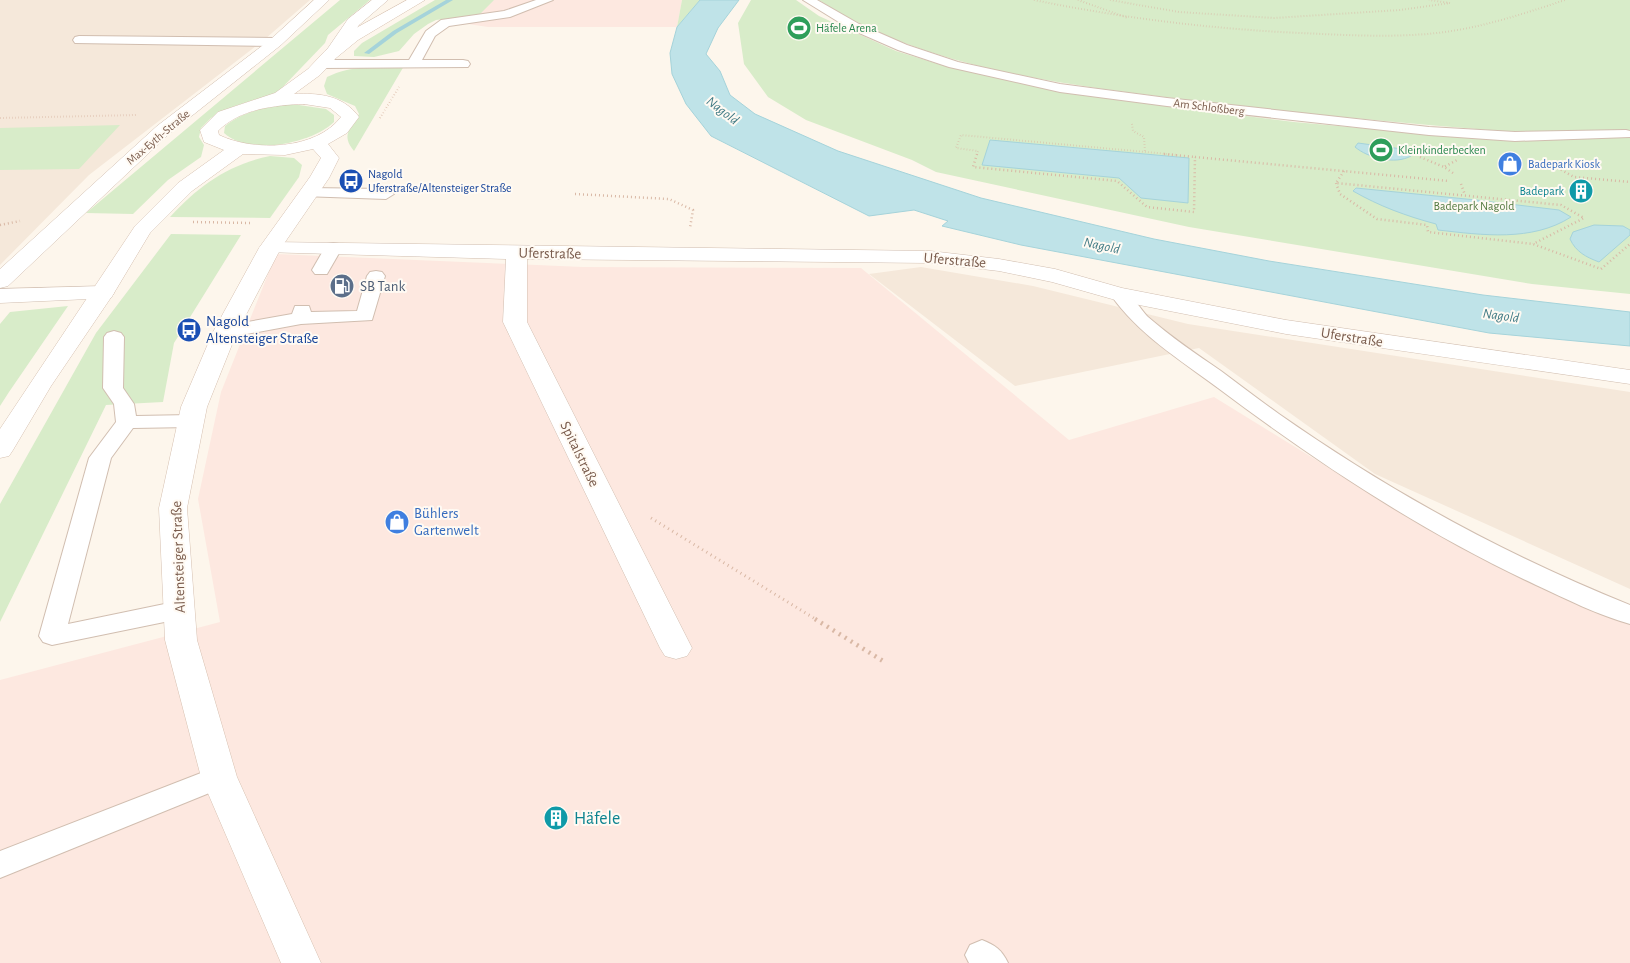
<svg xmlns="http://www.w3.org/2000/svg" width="1630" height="963" font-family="'Alegreya Sans',sans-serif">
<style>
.residential{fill:#f5e8da}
.commercial{fill:#fde8e0}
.green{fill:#d8ecc9}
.water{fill:#bfe3e8;stroke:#a5d3da}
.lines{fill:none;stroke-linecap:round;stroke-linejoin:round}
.stream{fill:#a5d3da;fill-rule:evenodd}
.lane-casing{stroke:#d1beb0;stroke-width:2}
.street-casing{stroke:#d1beb0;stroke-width:1}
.secondary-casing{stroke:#d6c0b0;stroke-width:1}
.path-far3{stroke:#d9b8a5;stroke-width:2;stroke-dasharray:0.5 2.5;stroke-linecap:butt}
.path-far2{stroke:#d9b8a5;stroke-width:2.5;stroke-dasharray:1 3;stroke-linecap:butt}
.path-far1{stroke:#d9b8a5;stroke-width:3;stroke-dasharray:1 4;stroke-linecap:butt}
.path{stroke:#d9b8a5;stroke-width:4.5;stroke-dasharray:2 5;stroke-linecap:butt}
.lane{fill:#fff;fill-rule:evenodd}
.street{fill:#fff;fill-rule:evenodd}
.secondary{fill:#fff;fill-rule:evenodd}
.labels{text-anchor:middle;stroke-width:4;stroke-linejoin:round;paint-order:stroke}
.far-leisure-label{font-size:12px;fill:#27864d;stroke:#fffaf3;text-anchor:start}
.far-street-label{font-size:12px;fill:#7a5c4d;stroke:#fffaf3}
.far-shop-label{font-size:12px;fill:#366cbe;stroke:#fffaf3;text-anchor:start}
.far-transit-label{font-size:12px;fill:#164399;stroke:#fffaf3;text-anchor:start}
.far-culture-label{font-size:12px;fill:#0d838f;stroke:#fffaf3;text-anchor:end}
.far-park-label{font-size:12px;fill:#537a41;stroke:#fffaf3}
.far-water-label{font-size:14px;font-style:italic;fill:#437c86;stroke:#fffaf3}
.street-label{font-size:15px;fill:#7a5c4d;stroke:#fffaf3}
.service-label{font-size:15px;fill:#4e5e75;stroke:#fffaf3;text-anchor:start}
.transit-label{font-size:15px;fill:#164399;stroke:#fffaf3;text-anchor:start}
.shop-label{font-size:15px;fill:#366cbe;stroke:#fffaf3;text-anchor:start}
.near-culture-label{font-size:18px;fill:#0d838f;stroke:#fffaf3;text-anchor:start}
</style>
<rect width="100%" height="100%" fill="#fdf6ec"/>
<!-- residential -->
<g class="residential">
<path d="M0 0H310L265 39 89 175 0 265Z"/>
<path d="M921 267 1033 286 1188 324 1630 392V589L1375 474 1199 348 1015 386 869 274Z"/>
</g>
<!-- commercial -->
<g class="commercial">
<path d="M487 0H682L677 27H488L468 24Z"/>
<path d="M276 254 583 267 861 268 1069 440 1214 397 1386 503 1630 622V963H0V680L220 622 198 499 221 392Z"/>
</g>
<!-- green -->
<g class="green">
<path d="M340 0H370L328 35 325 43 277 93 235 106 211 118 201 128 199 137 204 145 201 157 168 180 133 214 86 213Z"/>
<path d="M435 0H494L479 15 436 20 428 24 414 34 399 51 374 57 354 56V51L362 43Z"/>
<path d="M682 0H700L677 27Z"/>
<path d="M751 0H796L819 16 896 51 945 66 1046 89 1118 100 1294 122 1495 140 1489 130C1386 122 1283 112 1181 99 1061 84 922 68 819 0H1630V294L1532 284 1189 227 936 172 912 160 806 120 768 97 744 64 738 23Z"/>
<path d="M404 66 354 151C341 135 350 129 359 114L355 106 327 94 324 86 327 77C352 65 377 67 404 66Z"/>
<path d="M292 104 326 109 334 115V122C311 144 249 156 224 133L225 126C245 110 268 107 292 104Z"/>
<path d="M120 125 79 169 0 170V128Z"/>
<path d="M270 156 294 158 302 165 299 177 270 218 170 217C198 186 229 164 270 156Z"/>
<path d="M171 234 241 235 174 343 163 402 106 405 0 622V504L96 333Z"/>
<path d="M68 306 9 392 0 406V324L10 312Z"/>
</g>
<!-- water -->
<g class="water">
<path d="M700 0H739L718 28 706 54 720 71 730 95 755 114 838 151 981 198 1154 239 1269 261 1483 295 1630 312V346L1489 333 1021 245 942 226 948 221 914 210 869 216 711 136 686 104 672 74 670 53 677 27Z"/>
<path d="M990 140 1189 158 1188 203 1141 198 1119 178 982 165Z"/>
<path d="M1358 143 1402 149 1411 156C1395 165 1368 158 1355 147Z"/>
<path d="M1356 188 1476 200 1559 210 1571 217C1532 242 1482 235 1438 230L1436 224C1406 216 1379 206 1353 191Z"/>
<path d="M1594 225 1623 226 1630 230V235L1599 262C1586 257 1576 252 1570 239L1573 232Z"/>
</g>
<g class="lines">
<!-- stream -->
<path class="stream" d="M446 0H453L397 33 369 54 364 53 393 31Z"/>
<defs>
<g id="lane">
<path d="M536 0H553L510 17 449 26 435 36 422 60H463L468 61 470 64 468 67 322 68 315 64 322 60H409L426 31 441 20 504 11Z"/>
<path d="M803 0H817L859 24 907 45 958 62 1060 84 1167 98 1429 127 1515 132 1626 130 1630 131V137L1515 141 1429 135 1167 106 1060 92 949 67 898 50 850 29Z"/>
<path d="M79 36 276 38 282 42 276 46 75 43 73 40 75 37Z"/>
<path d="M308 188 386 189 394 194 386 199 302 196 300 193Z"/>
<path d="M333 243 339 244 342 248 327 274H315L312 270 327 244Z"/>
<path d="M376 271 382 272 385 276 372 320 301 324 225 338 218 336 215 332 218 328 225 326 292 314 295 306H309L311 312 357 311 367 276 370 272Z"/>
<path d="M1119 289C1132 292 1139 308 1148 317 1171 337 1196 354 1221 371 1240 385 1259 400 1279 414 1389 491 1505 555 1630 605V624C1598 615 1566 599 1536 585 1422 532 1318 463 1218 388 1179 359 1138 334 1110 294L1113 290Z"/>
<path d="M114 331 121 333 124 337 123 388 134 404 136 416 191 415 198 417 202 421 198 425 191 427 133 428 111 458 68 624 179 601 188 604 192 610 188 616 179 619 52 645 43 642 39 636 89 458 116 422 114 404 103 388 104 337 107 333Z"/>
<path d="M219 766 229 769 234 777 229 785 0 878V851Z"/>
<path d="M982 940C995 945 1002 950 1008 963H969L965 955 970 945Z"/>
</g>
<g id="street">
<path d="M314 0H329L281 45 169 134 8 286 0 288V269L157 126 271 39Z"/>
<path d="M372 0H388L359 25 339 54H329L326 51 348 19Z"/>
<path d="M270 242 930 251 999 259 1055 269 1122 288 1286 320 1630 370V384L1286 334 1119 301 1052 282 999 271 930 263 527 259V322L692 648 687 656 676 659 665 656 660 648 503 322 506 259 263 252 259 248 263 244Z"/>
<path d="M103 286 111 288 114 293 111 298 0 303V289Z"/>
</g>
<path id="secondary" d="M407 0H425L358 40 336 58 320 75 294 94C319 93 343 95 359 117L347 133 328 144 339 158 329 178 281 248 237 332 207 407 187 508 197 640 237 777 321 963H281L201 777 165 640 159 508 181 407 213 332 259 248 310 177 321 158 313 149 285 155 243 154 192 191 150 233 114 293 51 386 13 450 9 456 0 458V429L135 226 178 183 224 150 204 142 200 130 218 112 275 93 308 69 325 51 347 33ZM304 104 330 108 341 117C316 150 254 152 219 135L218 131C239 109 275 105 304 104Z"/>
</defs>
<!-- lane casing -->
<use href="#lane" class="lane-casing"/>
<!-- street casing -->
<use href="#street" class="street-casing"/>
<!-- secondary casing -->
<use href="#secondary" class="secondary-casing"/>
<!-- path-far3 -->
<g class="path-far3">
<path d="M1034 0C1122 18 1211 29 1301 33 1346 35 1392 38 1437 33 1481 28 1523 14 1565 0"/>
<path d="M1078 0 1128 18"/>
<path d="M1110 0 1179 12 1274 18 1400 10 1450 3 1429 0"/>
<path d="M0 118 136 115"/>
<path d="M380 118 399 87"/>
<path d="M1132 124 1133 131 1144 137 1145 152"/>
<path d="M977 155 978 151 956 148 961 135 1178 155"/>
</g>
<!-- path-far2 -->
<g class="path-far2">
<path d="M977 154 973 167 1117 181 1147 207 1194 212 1195 157"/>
<path d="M1164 154 1195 157"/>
<path d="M1195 157 1449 181"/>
<path d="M1420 157 1444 167"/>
<path d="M1547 162 1574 177 1630 182"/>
<path d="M1344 171 1336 183 1561 205 1584 218 1533 244"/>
<path d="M1453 173 1444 167 1457 160"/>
<path d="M1336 183 1340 194 1377 219 1427 225 1428 232 1533 244 1601 269 1630 244"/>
<path d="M1461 184 1465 195"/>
<path d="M575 194 669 199 693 210 690 228"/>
<path d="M193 222 250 223"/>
<path d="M0 225 20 221"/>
</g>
<!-- path-far1 -->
<path class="path-far1" d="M651 518 817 620"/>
<!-- path -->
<path class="path" d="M815 619 883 661"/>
<!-- lane -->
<use href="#lane" class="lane"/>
<!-- street -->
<use href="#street" class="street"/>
<!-- secondary -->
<use href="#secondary" class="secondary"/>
</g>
<!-- icons -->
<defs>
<symbol id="stadium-disc" viewBox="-11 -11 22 22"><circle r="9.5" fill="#2e9e5b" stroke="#fffaf3"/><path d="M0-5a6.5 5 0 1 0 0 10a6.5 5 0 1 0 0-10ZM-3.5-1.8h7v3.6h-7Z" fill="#fff"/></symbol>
<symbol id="shop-disc" viewBox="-11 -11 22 22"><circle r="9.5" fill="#3f7fe0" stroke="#fffaf3"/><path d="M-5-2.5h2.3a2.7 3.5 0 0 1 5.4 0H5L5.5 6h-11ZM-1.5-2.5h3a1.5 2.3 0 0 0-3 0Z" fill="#fff"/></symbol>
<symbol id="bus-disc" viewBox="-11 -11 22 22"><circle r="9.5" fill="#1a4fb4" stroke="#fffaf3"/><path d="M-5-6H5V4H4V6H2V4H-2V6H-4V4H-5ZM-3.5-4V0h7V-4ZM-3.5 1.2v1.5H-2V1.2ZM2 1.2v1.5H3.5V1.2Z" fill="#fff"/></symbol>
<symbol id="building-disc" viewBox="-11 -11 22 22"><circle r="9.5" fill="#0f9aa8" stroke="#fffaf3"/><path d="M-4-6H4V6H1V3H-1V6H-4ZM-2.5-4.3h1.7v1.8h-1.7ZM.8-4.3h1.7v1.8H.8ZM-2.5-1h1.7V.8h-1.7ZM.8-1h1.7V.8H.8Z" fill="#fff"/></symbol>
<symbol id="fuel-disc" viewBox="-11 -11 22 22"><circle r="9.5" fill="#5c6f8a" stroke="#fffaf3"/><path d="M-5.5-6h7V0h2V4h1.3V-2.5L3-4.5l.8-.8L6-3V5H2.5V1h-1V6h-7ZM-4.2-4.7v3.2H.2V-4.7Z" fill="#fff"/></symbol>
</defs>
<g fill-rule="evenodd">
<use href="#stadium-disc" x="785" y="14" width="28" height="28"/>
<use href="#stadium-disc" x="1367" y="136" width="28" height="28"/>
<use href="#shop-disc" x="1496" y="150" width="28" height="28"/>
<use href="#bus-disc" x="337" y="167" width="28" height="28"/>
<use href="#building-disc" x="1567" y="177" width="28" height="28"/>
<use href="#fuel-disc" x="328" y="272" width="28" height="28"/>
<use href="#bus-disc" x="175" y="316" width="28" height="28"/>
<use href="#shop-disc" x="383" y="508" width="28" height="28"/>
<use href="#building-disc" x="542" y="804" width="28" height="28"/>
</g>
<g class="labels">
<!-- far-leisure labels -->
<g class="far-leisure-label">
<text x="816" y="32">Häfele Arena</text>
<text x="1398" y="154">Kleinkinderbecken</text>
</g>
<!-- far-street labels -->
<g class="far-street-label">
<text transform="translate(1209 107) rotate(7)" y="4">Am Schloßberg</text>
<text transform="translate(158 137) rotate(-40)" y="4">Max-Eyth-Straße</text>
</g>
<!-- far-shop labels -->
<g class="far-shop-label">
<text x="1528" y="168">Badepark Kiosk</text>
</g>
<!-- far-transit labels -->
<g class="far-transit-label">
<text x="368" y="178">Nagold<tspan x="368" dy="14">Uferstraße/Altensteiger Straße</tspan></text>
</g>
<!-- far-culture labels -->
<g class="far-culture-label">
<text x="1564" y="195">Badepark</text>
</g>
<!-- far-park labels -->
<g class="far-park-label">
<text x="1474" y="210">Badepark Nagold</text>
</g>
<!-- far-water labels -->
<g class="far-water-label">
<text transform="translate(723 110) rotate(38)" y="5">Nagold</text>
<text transform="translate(1102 245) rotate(12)" y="5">Nagold</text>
<text transform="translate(1501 315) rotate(8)" y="5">Nagold</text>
</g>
<!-- street labels -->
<g class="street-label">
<text transform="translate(550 253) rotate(1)" y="5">Uferstraße</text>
<text transform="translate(955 260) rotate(5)" y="5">Uferstraße</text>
<text transform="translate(1352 337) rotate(9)" y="5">Uferstraße</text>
<text transform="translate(580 454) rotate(64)" y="5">Spitalstraße</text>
<text transform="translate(178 557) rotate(-92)" y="5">Altensteiger Straße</text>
</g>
<!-- service labels -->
<g class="service-label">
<text x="360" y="291">SB Tank</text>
</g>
<!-- transit labels -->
<g class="transit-label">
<text x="206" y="326">Nagold<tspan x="206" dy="17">Altensteiger Straße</tspan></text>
</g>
<!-- shop labels -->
<g class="shop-label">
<text x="414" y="518">Bühlers<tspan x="414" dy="17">Gartenwelt</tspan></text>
</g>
<!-- near-culture labels -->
<g class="near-culture-label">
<text x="574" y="824">Häfele</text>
</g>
</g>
</svg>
